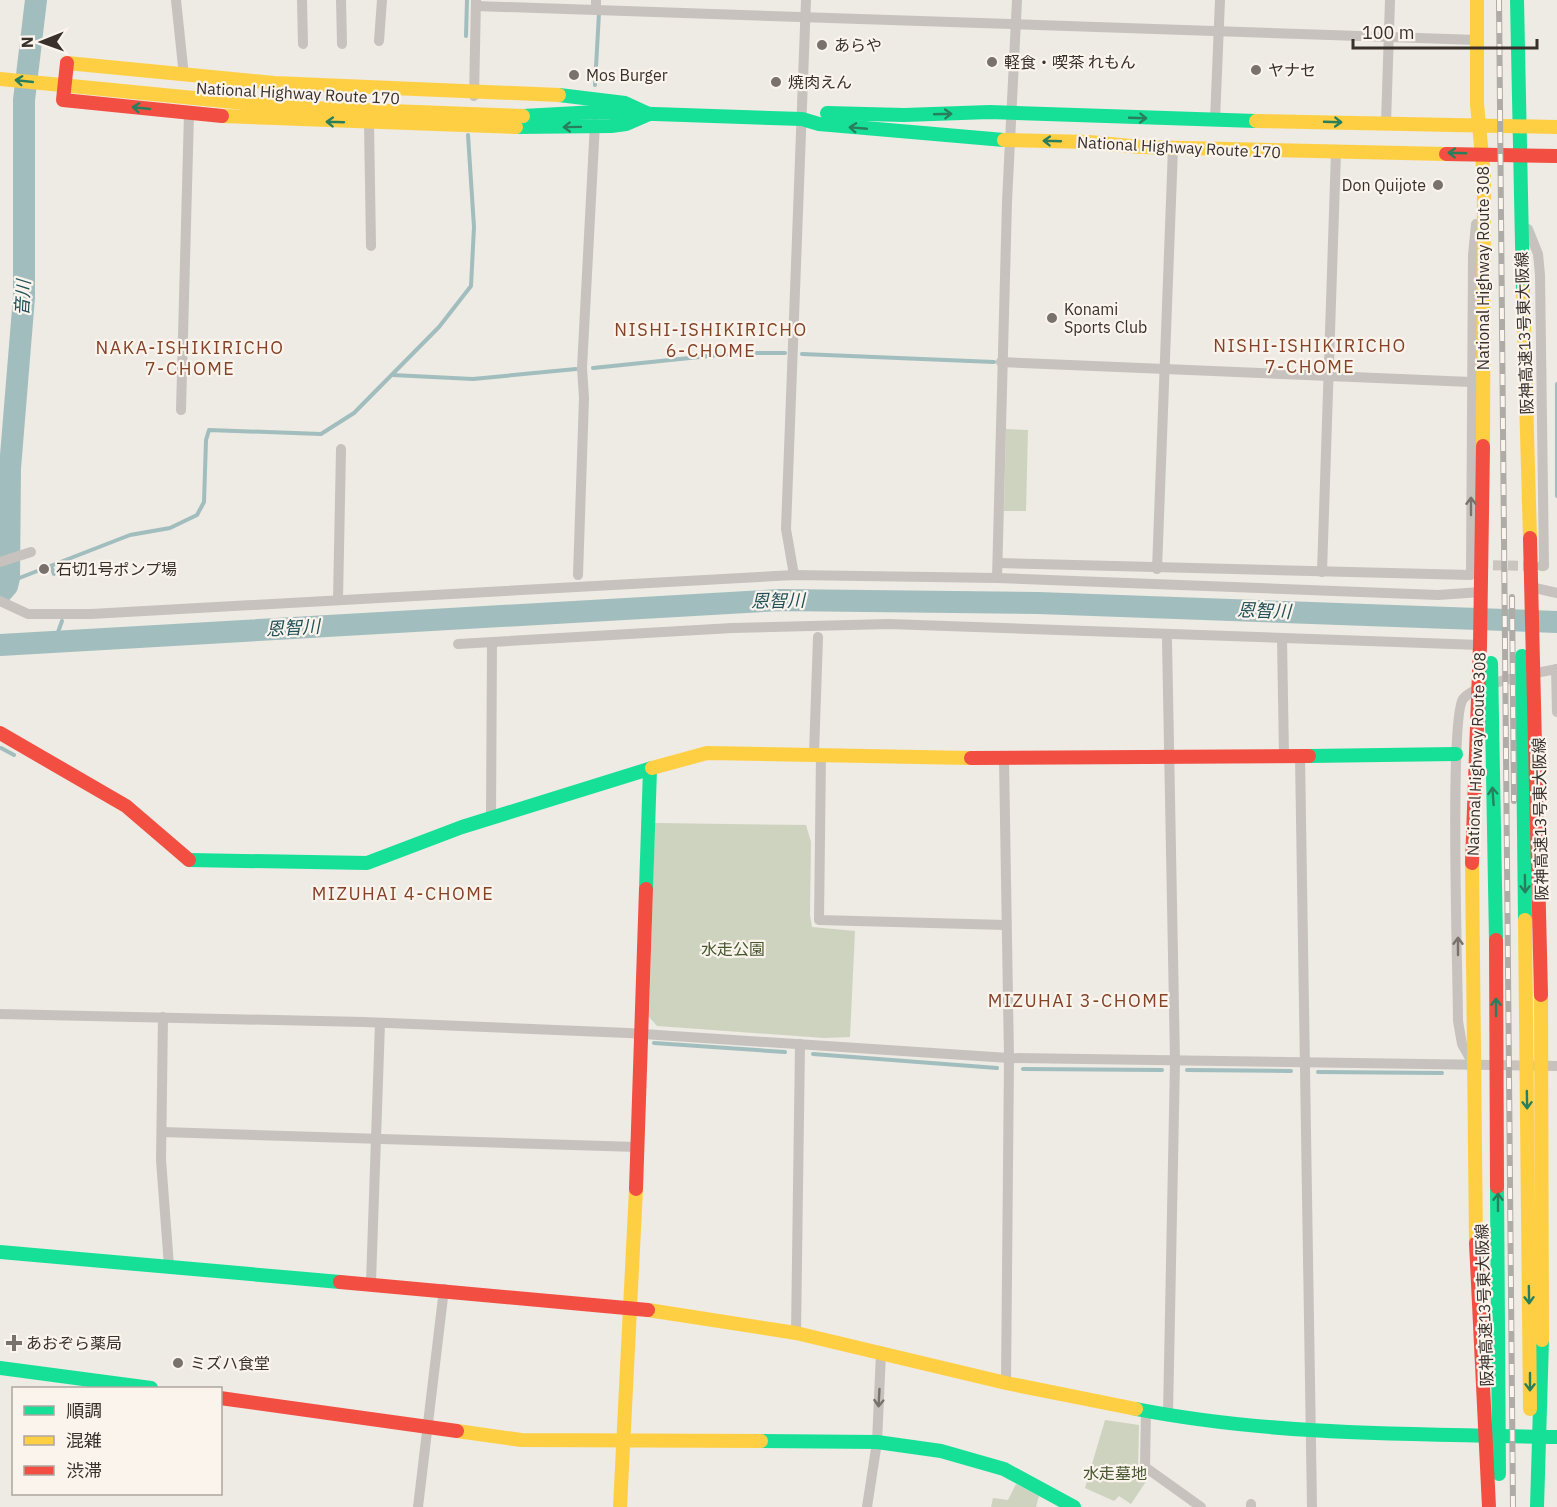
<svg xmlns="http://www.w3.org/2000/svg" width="1557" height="1507" font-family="'IBM Plex Sans','Noto Sans JP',sans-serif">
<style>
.green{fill:#ced3bf}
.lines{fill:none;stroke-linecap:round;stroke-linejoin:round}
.stream{stroke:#a1bdbe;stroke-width:4}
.river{stroke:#a1bdbe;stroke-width:22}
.street-tunnel{stroke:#cac5bf;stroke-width:10;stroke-dasharray:10 5;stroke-linecap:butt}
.street{stroke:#c7c2bd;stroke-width:10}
.fast{stroke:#16e098;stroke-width:14}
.slow{stroke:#ffcf43;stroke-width:14}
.jam{stroke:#f24e42;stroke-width:14}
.rail-casing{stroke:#afaba7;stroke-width:6}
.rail{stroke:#faf4ed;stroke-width:4;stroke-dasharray:11;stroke-linecap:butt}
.oneway{stroke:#297f5c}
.oneway2{stroke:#79726d}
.poi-dot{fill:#78716c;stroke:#faf4ed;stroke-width:2}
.labels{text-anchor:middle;stroke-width:4.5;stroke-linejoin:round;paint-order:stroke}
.poi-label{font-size:16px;fill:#39302b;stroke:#faf4ed;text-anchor:start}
.street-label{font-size:16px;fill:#39302b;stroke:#faf4ed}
.park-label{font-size:16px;fill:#46562f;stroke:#faf4ed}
.water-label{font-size:18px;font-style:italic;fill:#225259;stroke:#faf4ed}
.neighbourhood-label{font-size:18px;letter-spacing:1.5px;fill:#844227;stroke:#faf4ed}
</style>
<rect width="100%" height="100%" fill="#eeeae4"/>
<!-- green -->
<g class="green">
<path d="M1006 429 1028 430 1026 511H1004Z"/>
<path d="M655 823 806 825 811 842 810 915 812 927 855 931 850 1037 824 1038 657 1026 649 1017Z"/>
<path d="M1105 1420 1139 1425 1138 1468 1149 1477 1131 1504 1119 1496 1114 1501 1085 1488Z"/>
<path d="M1016 1484 1039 1496 1036 1507H991L993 1498 1008 1500Z"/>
</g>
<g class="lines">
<!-- stream -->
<g class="stream">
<path d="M466 36 467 0"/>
<path d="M595 85 599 13"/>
<path d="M802 354 994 362"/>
<path d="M593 368 738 353H785"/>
<path d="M392 375 473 379 576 369"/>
<path d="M1557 384V496"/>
<path d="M51 566 54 574"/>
<path d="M1 577 9 570"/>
<path d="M9 582 130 535 170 528 197 515 204 502 206 440 209 430 321 434 354 413 439 327 471 286 474 227 468 135"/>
<path d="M51 642 57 635 62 621"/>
<path d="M1 748 14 755"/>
<path d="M654 1043 785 1052"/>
<path d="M813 1054 997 1068"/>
<path d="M1023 1069 1162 1070"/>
<path d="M1187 1070 1291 1071"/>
<path d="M1318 1072 1442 1073"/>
</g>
<!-- river -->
<g class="river">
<path d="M0 594 7 586 9 578 10 468 24 297V100L36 0"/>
<path d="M0 645 780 600 1038 603 1557 622"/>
</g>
<!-- street-tunnel -->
<path class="street-tunnel" d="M1478 565 1534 566"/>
<!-- street -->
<g class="street">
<path d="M176 0 184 76"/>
<path d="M302 0 303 44"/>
<path d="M341 0 342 44"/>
<path d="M476 6 596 10V0"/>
<path d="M596 10 1478 40"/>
<path d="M379 41 382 0"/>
<path d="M474 96 476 0"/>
<path d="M1215 120 1220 0"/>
<path d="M369 123 371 246"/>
<path d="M1386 123 1390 0"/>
<path d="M1528 229 1538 254 1540 275 1544 566H1541"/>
<path d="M1001 362 1471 382"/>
<path d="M181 410 189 113"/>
<path d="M0 562 31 552"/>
<path d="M998 563 1471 575 1473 255 1476 224"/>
<path d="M1157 569 1173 148"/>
<path d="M1322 572 1336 152"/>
<path d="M578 575 584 398 582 368 595 123"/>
<path d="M794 575 786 529 806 0"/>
<path d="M997 578 1438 595 1481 592"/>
<path d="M1535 588 1557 593"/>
<path d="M338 600 341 449"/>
<path d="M0 601 28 614H91L794 575 997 578 1007 202 1017 0"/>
<path d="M1282 639 1284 756"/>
<path d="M1167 640 1175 1061 1168 1415"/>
<path d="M458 644 732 628 889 624 1480 645"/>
<path d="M1556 669 1557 712"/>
<path d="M814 754 818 637"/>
<path d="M821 754 819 920 1006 925"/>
<path d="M1300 756 1312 1507"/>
<path d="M1004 759 1009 1058 1006 1383"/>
<path d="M491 818 492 642"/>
<path d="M0 1014 364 1022 628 1033 1009 1058 1557 1066"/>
<path d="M163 1017 161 1160 169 1266"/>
<path d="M1471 1060 1462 1044 1458 1021C1458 978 1449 718 1463 699 1475 683 1536 673 1557 669"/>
<path d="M162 1132 637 1147"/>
<path d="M371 1282 380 1023"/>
<path d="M796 1333 800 1044"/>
<path d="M1146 1410 1145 1467 1201 1507"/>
<path d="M418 1507 444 1289"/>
<path d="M867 1507 877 1442 881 1353"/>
<path d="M1251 1507V1504"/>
</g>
<!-- fast -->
<g class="fast">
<path d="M1517 0 1523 292"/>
<path d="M827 113 904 115 990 112 1256 121"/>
<path d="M523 116 596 112 802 119 819 124 1004 140"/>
<path d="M516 127 611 126 626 124 649 114 625 103 559 95"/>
<path d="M1522 656 1525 920"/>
<path d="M1491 663 1496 940"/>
<path d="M1309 756 1456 754"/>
<path d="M189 860 367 863 462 827 652 768"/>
<path d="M646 889 650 769"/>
<path d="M1497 1187 1499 1474"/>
<path d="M0 1252 340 1282"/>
<path d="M0 1368 151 1388"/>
<path d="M1136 1409C1274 1436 1416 1434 1557 1437"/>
<path d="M761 1441 877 1442 941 1451 1004 1469 1074 1507"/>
<path d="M1537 1507 1542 1340"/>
</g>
<!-- slow -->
<g class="slow">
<path d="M1477 0V104L1484 177 1483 446"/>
<path d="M67 63 274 83 559 95"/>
<path d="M0 79 285 107 523 116"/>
<path d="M222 116 516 127"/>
<path d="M1256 121 1557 127"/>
<path d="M1004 140 1089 142 1141 147 1446 154"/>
<path d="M1523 292 1530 538"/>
<path d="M652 768 707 753 971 758"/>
<path d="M1472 863 1476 1243"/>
<path d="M1525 920 1530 1409"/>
<path d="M1541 995 1542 1340"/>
<path d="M648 1310 796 1333 1006 1383 1136 1409"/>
<path d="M457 1431 521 1440 761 1441"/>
<path d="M620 1507 636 1189"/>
</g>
<!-- jam -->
<g class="jam">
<path d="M67 63 63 100 222 116"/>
<path d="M1446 154 1557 156"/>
<path d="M1530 538 1541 995"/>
<path d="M0 733 126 806 189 860"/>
<path d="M971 758 1309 756"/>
<path d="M1472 863 1480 645 1483 446"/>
<path d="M1496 940 1497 1187"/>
<path d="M636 1189 646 889"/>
<path d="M1476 1243 1489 1507"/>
<path d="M340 1282 648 1310"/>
<path d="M220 1398 457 1431"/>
</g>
<defs>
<g id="rail">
<path d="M1499 0 1513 1507"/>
<path d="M1512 597 1514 801"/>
</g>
</defs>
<!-- rail casing -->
<use href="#rail" class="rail-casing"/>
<!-- rail -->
<use href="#rail" class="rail"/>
</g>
<!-- one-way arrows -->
<defs><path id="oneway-shaft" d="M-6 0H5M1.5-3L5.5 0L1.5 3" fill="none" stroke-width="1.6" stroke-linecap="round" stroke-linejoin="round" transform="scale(1.5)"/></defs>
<g class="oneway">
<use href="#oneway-shaft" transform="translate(24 81) rotate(-174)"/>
<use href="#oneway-shaft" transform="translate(141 108) rotate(-174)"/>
<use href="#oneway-shaft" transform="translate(943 114) rotate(-2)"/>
<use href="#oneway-shaft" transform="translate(1138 118) rotate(2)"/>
<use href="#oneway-shaft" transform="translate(335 122) rotate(-178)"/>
<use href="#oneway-shaft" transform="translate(1333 122) rotate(2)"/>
<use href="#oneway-shaft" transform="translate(572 127) rotate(179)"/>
<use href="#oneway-shaft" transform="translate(858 128) rotate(-175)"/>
<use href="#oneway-shaft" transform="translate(1052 141) rotate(-178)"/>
<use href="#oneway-shaft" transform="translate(1457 153) rotate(-178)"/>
<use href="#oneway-shaft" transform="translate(1493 796) rotate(-94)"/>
<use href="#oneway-shaft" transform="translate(1525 884) rotate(89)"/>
<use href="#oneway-shaft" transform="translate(1496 1007) rotate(-90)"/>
<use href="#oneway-shaft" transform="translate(1527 1100) rotate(89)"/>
<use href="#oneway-shaft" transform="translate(1498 1202) rotate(-90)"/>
<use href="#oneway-shaft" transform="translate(1529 1295) rotate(89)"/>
<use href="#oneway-shaft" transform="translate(1530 1382) rotate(90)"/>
</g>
<g class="oneway2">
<use href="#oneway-shaft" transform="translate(1471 506) rotate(-90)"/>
<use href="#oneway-shaft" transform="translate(1458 946) rotate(-90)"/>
<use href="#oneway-shaft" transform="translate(879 1398) rotate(93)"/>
</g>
<!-- markers -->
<g class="poi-dot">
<circle cx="822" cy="45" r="6"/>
<circle cx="992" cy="62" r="6"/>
<circle cx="1256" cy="70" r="6"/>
<circle cx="574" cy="75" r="6"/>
<circle cx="776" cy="82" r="6"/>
<circle cx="1438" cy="185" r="6"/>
<circle cx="1052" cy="318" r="6"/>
<circle cx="44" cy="569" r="6"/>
<path d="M11 1334h6v6h6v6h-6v6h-6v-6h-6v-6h6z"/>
<circle cx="178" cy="1363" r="6"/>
</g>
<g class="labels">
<!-- poi labels -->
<g class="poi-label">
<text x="834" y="51">あらや</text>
<text x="1004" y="68">軽食・喫茶 れもん</text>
<text x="1268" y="76">ヤナセ</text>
<text x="586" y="81">Mos Burger</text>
<text x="788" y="88">焼肉えん</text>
<text x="1426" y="191" text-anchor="end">Don Quijote</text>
<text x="1064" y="315">Konami<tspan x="1064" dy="18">Sports Club</tspan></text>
<text x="56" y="575">石切1号ポンプ場</text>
<text x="26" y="1349">あおぞら薬局</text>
<text x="190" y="1369">ミズハ食堂</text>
</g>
<!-- street labels -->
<g class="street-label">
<text transform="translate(298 93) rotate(3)" y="6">National Highway Route 170</text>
<text transform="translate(1179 147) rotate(3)" y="6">National Highway Route 170</text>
<text transform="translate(1483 268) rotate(-90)" y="6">National Highway Route 308</text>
<text transform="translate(1524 333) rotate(-92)" y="6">阪神高速13号東大阪線</text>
<text transform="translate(1476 754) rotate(-88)" y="6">National Highway Route 308</text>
<text transform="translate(1540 819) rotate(-91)" y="6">阪神高速13号東大阪線</text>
<text transform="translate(1484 1305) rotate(-92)" y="6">阪神高速13号東大阪線</text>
</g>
<!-- park labels -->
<g class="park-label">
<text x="733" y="955">水走公園</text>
<text x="1115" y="1479">水走墓地</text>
</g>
<!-- water labels -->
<g class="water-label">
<text transform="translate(23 298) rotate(-87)" y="6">音川</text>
<text transform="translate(778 601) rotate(-1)" y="6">恩智川</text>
<text transform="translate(1264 611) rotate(2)" y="6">恩智川</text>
<text transform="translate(293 628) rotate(-3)" y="6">恩智川</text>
</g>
<!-- neighbourhood labels -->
<g class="neighbourhood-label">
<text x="711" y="336">NISHI-ISHIKIRICHO<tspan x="711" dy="21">6-CHOME</tspan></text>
<text x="1310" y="352">NISHI-ISHIKIRICHO<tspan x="1310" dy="21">7-CHOME</tspan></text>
<text x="190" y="354">NAKA-ISHIKIRICHO<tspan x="190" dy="21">7-CHOME</tspan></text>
<text x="403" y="900">MIZUHAI 4-CHOME</text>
<text x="1079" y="1007">MIZUHAI 3-CHOME</text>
</g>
</g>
<!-- legend -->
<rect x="12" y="1387" width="210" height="108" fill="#faf4ed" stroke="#ada69f" stroke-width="1.5"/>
<rect x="24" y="1406" width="30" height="9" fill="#16e098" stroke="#ada69f" stroke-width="1.5"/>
<text x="66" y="1417" font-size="18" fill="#39302b">順調</text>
<rect x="24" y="1436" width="30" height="9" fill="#ffcf43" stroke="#ada69f" stroke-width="1.5"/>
<text x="66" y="1447" font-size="18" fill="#39302b">混雑</text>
<rect x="24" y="1466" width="30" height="9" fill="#f24e42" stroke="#ada69f" stroke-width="1.5"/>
<text x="66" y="1477" font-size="18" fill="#39302b">渋滞</text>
<!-- north arrow -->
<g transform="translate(42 42) rotate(269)" stroke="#faf4ed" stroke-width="4.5" paint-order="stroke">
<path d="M0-4.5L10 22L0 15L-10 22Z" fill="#39302b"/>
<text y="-9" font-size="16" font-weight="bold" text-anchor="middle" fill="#39302b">N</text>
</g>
<!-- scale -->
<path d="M1353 39v9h184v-9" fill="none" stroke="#39302b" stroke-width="3"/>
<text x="1362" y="39" font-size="18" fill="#39302b" stroke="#faf4ed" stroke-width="4.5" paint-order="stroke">100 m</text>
</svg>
